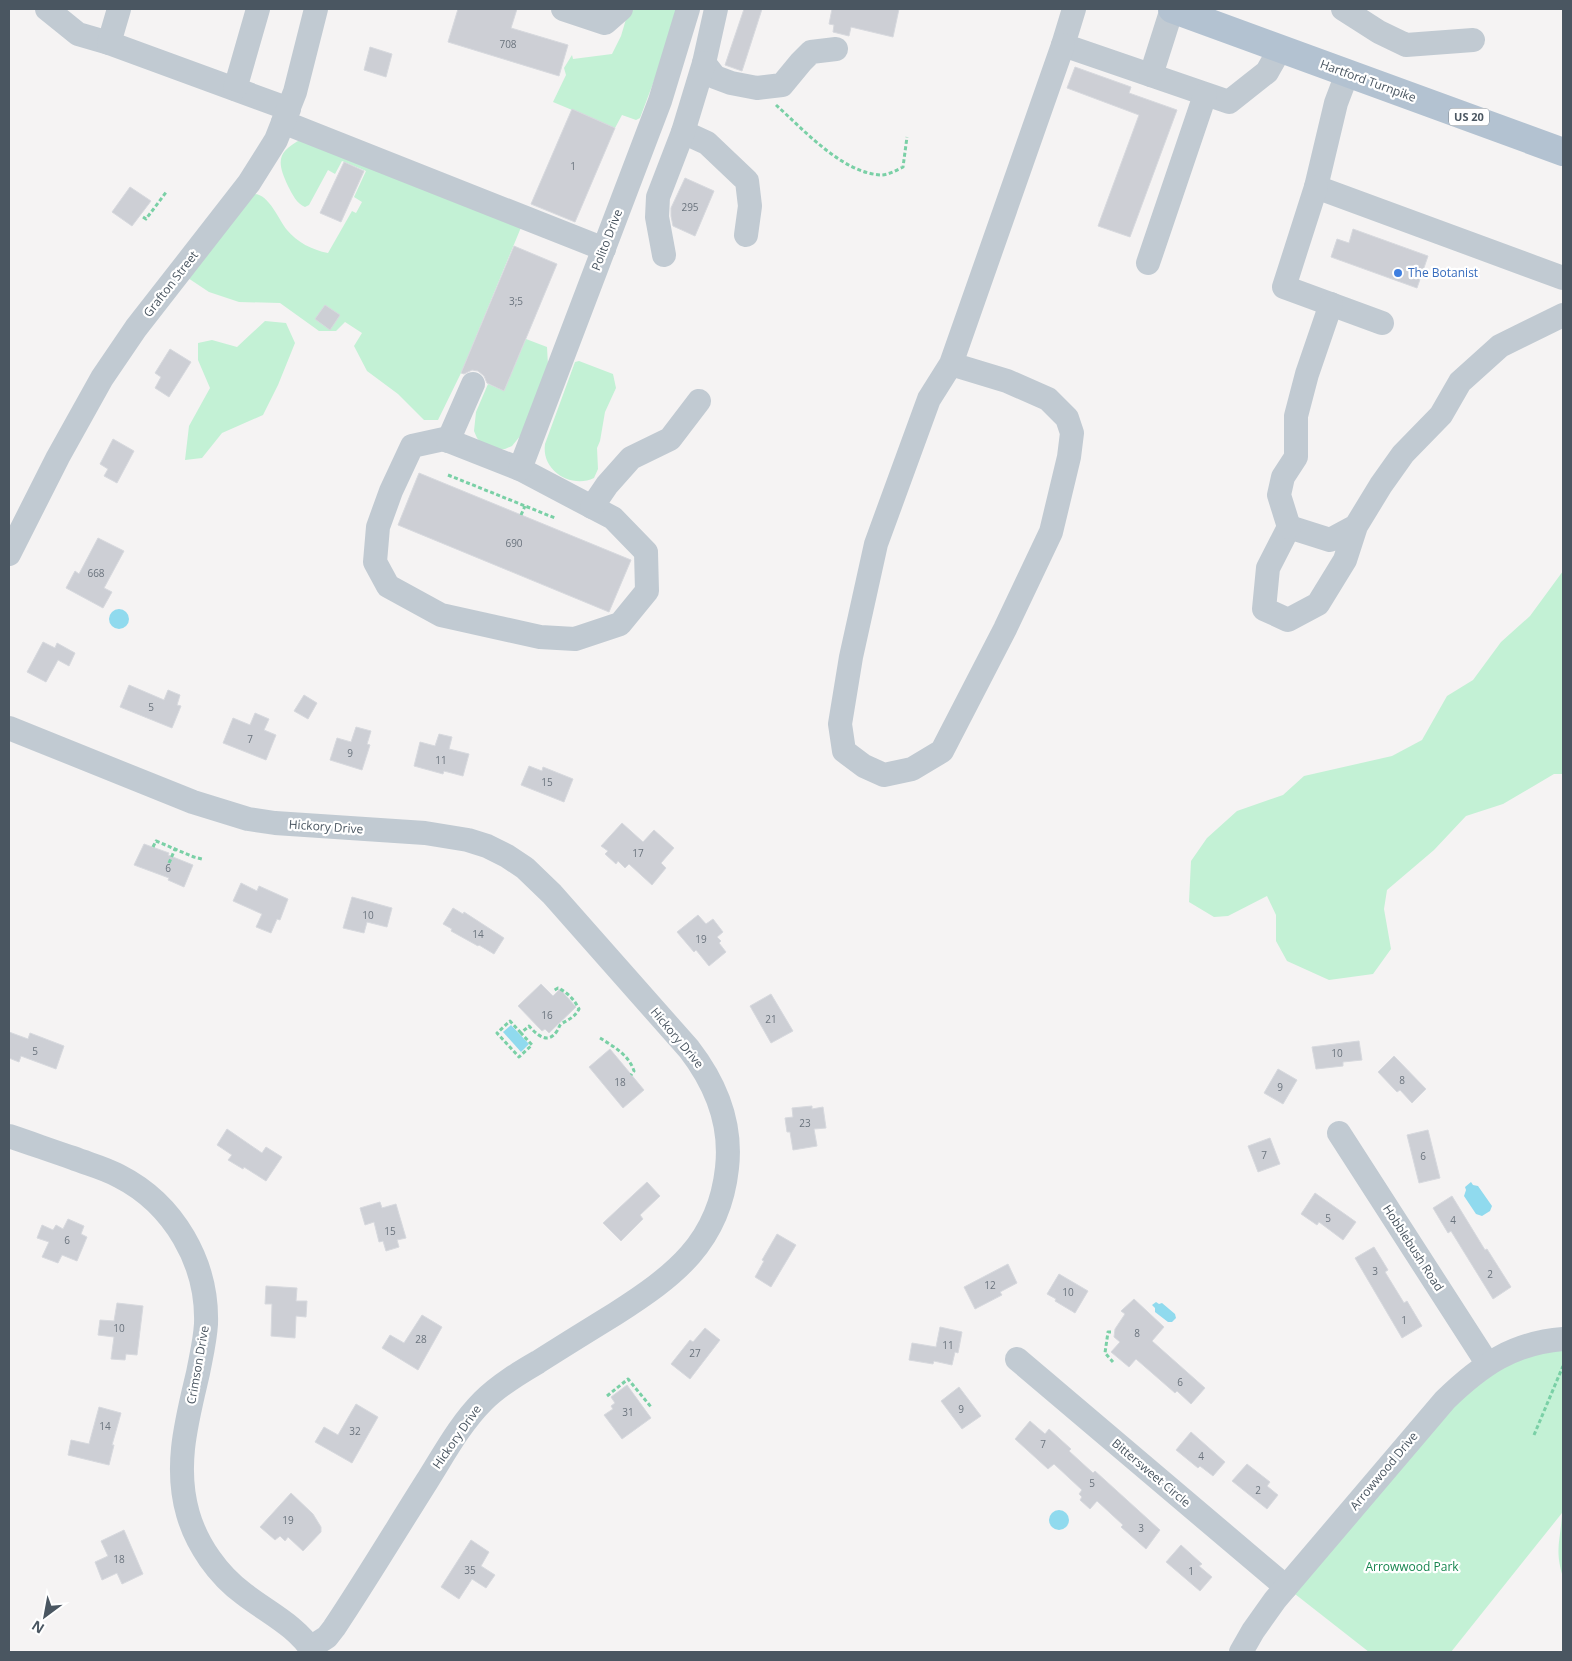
<svg xmlns="http://www.w3.org/2000/svg" width="1572" height="1661" font-family="'Open Sans',sans-serif">
<style>
.green{fill:#c3f1d5}
.water{fill:#90daee}
.building{fill:#cdcfd5;stroke:#d7d9de}
.lines{fill:none;stroke-linecap:round;stroke-linejoin:round}
.path{stroke:#7ad0a6;stroke-width:3;stroke-dasharray:4 2.5;stroke-linecap:butt}
.minor{stroke:#c1cad2;stroke-width:24}
.major{stroke:#b3c2d1;stroke-width:28}
.shop-dot{fill:#3f7fe0;stroke:#fff;stroke-width:2}
.labels{text-anchor:middle;stroke-width:4.5;stroke-linejoin:round;paint-order:stroke}
.number-label{font-size:10px;fill:#6b747e}
.shield{fill:#fff;stroke:#808990;stroke-width:1}
.shield-label{font-size:11px;font-weight:bold;fill:#4a5661}
.street-label{font-size:12px;fill:#4a5661;stroke:#fff}
.shop-label{font-size:12px;fill:#366cbe;stroke:#fff;text-anchor:start}
.park-label{font-size:12px;fill:#17864f;stroke:#fff}
</style>
<rect width="100%" height="100%" fill="#f5f3f3"/>
<!-- green -->
<g class="green">
<path d="M629 9H681L640 118 636 120 622 115 615 128 553 102 566 75 564 68 572 55 573 59 612 54 621 36Z"/>
<path d="M302 139 522 225 461 373 438 420H424L398 394 367 371 354 346 362 333 345 322 336 331H319L280 303 239 302 209 292 188 278 253 194C268 192 279 220 287 230 297 242 312 250 328 253L352 211 356 213 362 202 354 197 366 171 342 161 335 174 328 170 309 205 305 207C297 204 292 194 288 186 277 162 276 152 302 139Z"/>
<path d="M265 321 286 323 295 343 278 385 263 415 222 433 202 458 185 460 189 426 210 388 198 360V343L212 340 237 347Z"/>
<path d="M526 339 547 347 548 365 521 435 512 446 505 449H497L482 444 477 438 474 431 476 412 488 384 504 391Z"/>
<path d="M579 361 613 374 616 388 605 412 600 441 597 448 598 469 594 478C572 489 541 471 545 444L575 362Z"/>
<path d="M1563 571V774H1554L1503 804 1466 816 1434 850 1387 890 1384 909 1391 949 1373 974 1329 980 1287 961 1276 941V915L1267 896 1228 916 1214 917 1189 902 1191 861 1207 838 1237 811 1283 795 1304 776 1392 756 1422 740 1447 696 1473 680 1501 642 1530 616Z"/>
<path d="M1563 1340V1577C1554 1549 1561 1539 1562 1513L1451 1652H1369L1286 1587 1466 1379Z"/>
</g>
<!-- water -->
<g class="water">
<circle cx="119" cy="619" r="10"/>
<path d="M511 1025 529 1044 521 1052 503 1032Z"/>
<path d="M1471 1182 1473 1185 1478 1186 1492 1206 1490 1211 1482 1216 1476 1214 1464 1196 1466 1190 1465 1187Z"/>
<path d="M1156 1302 1159 1304 1162 1303 1175 1314 1176 1318 1172 1322H1168L1155 1312V1308L1152 1305Z"/>
<circle cx="1059" cy="1520" r="10"/>
</g>
<!-- building -->
<g class="building">
<path d="M458 9H517L511 28 568 45 559 76 448 42Z"/>
<path d="M744 9H762L742 71 725 65Z"/>
<path d="M832 9H899L893 37 851 27 849 36 833 32 834 25 829 24Z"/>
<path d="M370 47 392 54 386 77 364 70Z"/>
<path d="M1075 67 1131 87 1129 93 1177 110 1130 237 1098 226 1139 115 1067 88Z"/>
<path d="M572 109 615 128 575 222 531 204Z"/>
<path d="M344 162 364 171 341 222 320 213Z"/>
<path d="M685 178 714 191 695 236 673 226 671 216V208Z"/>
<path d="M130 187 151 201 132 226 112 212Z"/>
<path d="M1353 229 1428 256 1417 288 1331 257 1337 239 1349 243Z"/>
<path d="M514 246 557 264 504 391 487 383 484 376 478 371 472 370 464 374 461 373Z"/>
<path d="M325 305 340 315 330 330 315 319Z"/>
<path d="M170 349 191 362 169 397 155 388 161 377 155 373Z"/>
<path d="M113 439 134 451 117 483 104 476 108 469 100 464Z"/>
<path d="M419 473 631 560 609 612 398 525Z"/>
<path d="M98 538 124 551 104 588 112 592 103 608 66 588 75 571 79 574Z"/>
<path d="M43 642 55 648 57 643 75 653 69 666 58 660 46 682 27 672Z"/>
<path d="M129 685 164 700 168 690 180 695 177 705 181 706 172 728 120 707Z"/>
<path d="M304 695 317 703 308 719 294 711Z"/>
<path d="M255 713 269 719 264 730 276 735 266 760 223 743 233 718 250 725Z"/>
<path d="M356 727 371 731 367 744 370 745 362 770 330 760 337 738 351 742Z"/>
<path d="M439 734 452 737 449 749 469 754 463 776 444 771 443 774 414 766 420 742 435 746Z"/>
<path d="M529 766 542 771 543 767 573 779 564 802 521 785Z"/>
<path d="M622 823 643 842 654 830 674 848 661 863 666 868 652 885 629 864 625 868 618 861 616 864 605 854 608 851 601 846Z"/>
<path d="M144 844 169 853 168 855 193 865 184 887 168 880 169 878 134 865Z"/>
<path d="M241 883 257 891 259 886 288 899 280 920 277 919 271 933 256 927 262 914 233 901Z"/>
<path d="M352 897 392 908 387 927 367 922 364 933 343 928Z"/>
<path d="M453 908 463 914 464 912 504 938 494 954 479 945 478 946 451 931 452 929 443 924Z"/>
<path d="M698 915 706 924 713 919 723 932 717 937 721 941 719 943 726 952 709 966 696 950 694 952 677 932Z"/>
<path d="M541 984 553 996 560 989 576 1007 549 1033 545 1029 542 1031 518 1006Z"/>
<path d="M771 994 793 1031 771 1043 750 1006Z"/>
<path d="M9 1032 28 1039 30 1033 64 1046 56 1069 21 1056 19 1062 9 1058Z"/>
<path d="M1359 1041 1362 1060 1343 1062V1066L1316 1069 1312 1047Z"/>
<path d="M610 1049 644 1090 623 1108 589 1067Z"/>
<path d="M1394 1056 1426 1089 1412 1103 1400 1090 1397 1092 1378 1072Z"/>
<path d="M1278 1069 1297 1080 1283 1104 1264 1093Z"/>
<path d="M812 1106V1109L823 1107 826 1128 814 1129 817 1146 793 1150 790 1132H787L785 1118 793 1117 792 1108Z"/>
<path d="M227 1129 262 1153 266 1147 282 1157 266 1181 244 1167 243 1169 228 1160 232 1155 217 1145Z"/>
<path d="M1428 1130 1440 1178 1419 1183 1407 1135Z"/>
<path d="M1270 1138 1280 1164 1258 1172 1248 1146Z"/>
<path d="M647 1182 660 1196 640 1215 643 1219 621 1241 603 1223Z"/>
<path d="M1315 1193 1356 1222 1343 1240 1319 1222 1317 1225 1301 1214Z"/>
<path d="M1452 1196 1485 1250 1487 1249 1511 1287 1493 1299 1451 1231 1448 1233 1433 1208Z"/>
<path d="M380 1202 382 1208 396 1204 406 1238 397 1240 399 1247 386 1251 383 1241 379 1242 374 1222 365 1225 360 1208Z"/>
<path d="M68 1219 84 1226 81 1234 87 1237 77 1261 62 1255 58 1263 42 1257 49 1242 37 1238 42 1225 53 1230 56 1225 63 1229Z"/>
<path d="M777 1234 796 1245 771 1287 755 1277 764 1261 762 1260Z"/>
<path d="M1374 1247 1388 1270 1385 1272 1404 1303 1407 1301 1422 1326 1402 1338 1355 1258Z"/>
<path d="M1008 1264 1017 1283 1000 1292 1002 1295 975 1309 964 1287Z"/>
<path d="M1059 1274 1088 1291 1075 1313 1055 1301 1056 1299 1047 1294Z"/>
<path d="M266 1286 297 1288 296 1301H307L306 1317 296 1316 295 1338 271 1336 272 1304H265Z"/>
<path d="M1134 1299 1164 1327 1152 1341 1205 1388 1191 1404 1177 1391 1175 1393 1136 1359 1129 1367 1111 1352 1120 1342 1114 1337 1115 1329 1125 1314 1121 1311Z"/>
<path d="M117 1303 143 1306 137 1355 126 1354 125 1360 111 1359 114 1337 98 1335 100 1320 114 1321Z"/>
<path d="M422 1315 442 1327 418 1370 382 1348 390 1335 404 1343Z"/>
<path d="M940 1327 962 1332 958 1353 955 1352 952 1365 934 1361 933 1364 909 1360 912 1343 936 1347Z"/>
<path d="M705 1328 720 1340 690 1379 671 1364 690 1340 693 1342Z"/>
<path d="M627 1385 651 1418 622 1439 604 1415 613 1409 611 1406 615 1403 611 1397Z"/>
<path d="M959 1387 981 1416 962 1429 941 1401Z"/>
<path d="M356 1404 378 1417 352 1463 315 1442 324 1427 338 1435Z"/>
<path d="M99 1407 121 1413 112 1445H114L109 1465 68 1455 71 1440 89 1444Z"/>
<path d="M1030 1421 1045 1434 1049 1429 1071 1449 1069 1451 1093 1473 1095 1471 1160 1530 1146 1549 1121 1527 1123 1525 1097 1501 1090 1509 1080 1500 1082 1497 1079 1494 1082 1490 1054 1464 1048 1469 1015 1439Z"/>
<path d="M1191 1432 1225 1462 1213 1476 1200 1466 1198 1468 1176 1450Z"/>
<path d="M1247 1464 1270 1482 1267 1486 1278 1495 1267 1509 1232 1481Z"/>
<path d="M291 1493 313 1514 321 1527V1532L303 1551 288 1537 285 1541 280 1536 275 1540 260 1527Z"/>
<path d="M124 1530 143 1574 122 1584 117 1573 102 1580 95 1562 108 1556 101 1541Z"/>
<path d="M471 1540 489 1552 481 1566 495 1575 486 1588 472 1579 459 1599 441 1587Z"/>
<path d="M1181 1545 1202 1564 1199 1566 1212 1577 1200 1591 1166 1562Z"/>
</g>
<g class="lines">
<!-- path -->
<g class="path">
<path d="M776 105C804 130 842 173 881 175 888 175 897 170 903 167L907 137"/>
<path d="M143 217 146 219 167 191"/>
<path d="M448 475 555 518"/>
<path d="M521 515 525 506"/>
<path d="M153 847 156 841 194 857 202 859"/>
<path d="M169 863 175 849"/>
<path d="M521 1033 510 1021 497 1033 519 1057 532 1045 521 1033 529 1026C537 1035 548 1045 557 1031 559 1028 559 1026 561 1024 569 1019 574 1018 579 1009 574 999 567 992 558 988L553 991"/>
<path d="M600 1038C613 1046 629 1055 634 1071L631 1075"/>
<path d="M1111 1332H1108L1105 1353 1113 1362"/>
<path d="M607 1396 628 1379 651 1407"/>
<path d="M1534 1435 1563 1366"/>
</g>
<!-- minor -->
<g class="minor">
<path d="M47 9 78 34 109 43"/>
<path d="M119 9 109 43 289 109"/>
<path d="M563 9 605 23 621 9"/>
<path d="M716 9 704 63 715 77 731 83 757 88 782 85 801 62 811 52 836 49"/>
<path d="M1074 9 1063 45 1229 102 1267 72 1280 49"/>
<path d="M1343 9 1379 32 1406 45 1473 40"/>
<path d="M1347 74 1336 103 1316 187 1563 278"/>
<path d="M1151 75 1172 9"/>
<path d="M235 89 258 9"/>
<path d="M283 122 604 249"/>
<path d="M683 132 707 143 747 181 750 206 746 235"/>
<path d="M1316 187 1284 287 1382 323"/>
<path d="M664 255 657 217 658 197 683 132 704 63"/>
<path d="M1148 263 1205 95"/>
<path d="M951 364 1007 381 1048 399 1067 418 1072 433 1069 457 1051 532 1005 629 942 751 912 769 884 775 864 766 844 751 840 724 851 657 876 544 929 399 951 364 1063 45"/>
<path d="M444 439 520 469 613 518 646 552 647 591 620 624 575 639 540 637 441 615 388 586 375 562 378 527 391 491 412 446Z"/>
<path d="M448 441 473 384"/>
<path d="M520 469 660 101 688 9"/>
<path d="M592 507 607 485 631 458 670 439 699 401"/>
<path d="M1356 526 1330 540 1289 527 1268 568 1264 609 1288 620 1318 604 1345 560 1356 526 1381 485 1403 454 1441 415 1460 382 1500 346 1563 315"/>
<path d="M1289 527 1279 495 1283 477 1296 457V416L1307 374 1331 304"/>
<path d="M9 554 58 457 102 378 136 328 249 183 276 140 295 92 316 9"/>
<path d="M9 728 193 802 248 819 275 823 425 833 468 840 487 846 507 856 525 868 552 894 689 1049C716 1084 732 1124 727 1168 719 1243 674 1276 615 1314 589 1330 563 1346 538 1362 519 1373 499 1385 483 1401 460 1424 444 1454 427 1481 396 1530 366 1580 334 1628L327 1637 310 1648"/>
<path d="M1339 1133 1487 1363"/>
<path d="M9 1136C30 1143 52 1151 73 1158 88 1164 105 1168 119 1176 174 1204 208 1263 206 1324 205 1341 201 1357 198 1373 187 1420 174 1466 188 1514 197 1545 218 1575 244 1594 267 1612 297 1626 313 1652"/>
<path d="M1017 1359 1286 1587"/>
<path d="M1241 1652 1253 1631 1275 1600 1445 1400C1481 1365 1513 1343 1563 1339"/>
</g>
<!-- major -->
<path class="major" d="M1172 9 1563 152"/>
</g>
<!-- markers -->
<circle class="shop-dot" cx="1398" cy="273" r="5"/>
<g class="labels">
<!-- number labels -->
<g class="number-label">
<text x="508" y="48">708</text>
<text x="573" y="170">1</text>
<text x="690" y="211">295</text>
<text x="516" y="305">3;5</text>
<text x="514" y="547">690</text>
<text x="96" y="577">668</text>
<text x="151" y="711">5</text>
<text x="250" y="743">7</text>
<text x="350" y="757">9</text>
<text x="441" y="764">11</text>
<text x="547" y="786">15</text>
<text x="638" y="857">17</text>
<text x="168" y="872">6</text>
<text x="368" y="919">10</text>
<text x="478" y="938">14</text>
<text x="701" y="943">19</text>
<text x="547" y="1019">16</text>
<text x="771" y="1023">21</text>
<text x="35" y="1055">5</text>
<text x="1337" y="1057">10</text>
<text x="1402" y="1084">8</text>
<text x="620" y="1086">18</text>
<text x="1280" y="1091">9</text>
<text x="805" y="1127">23</text>
<text x="1264" y="1159">7</text>
<text x="1423" y="1160">6</text>
<text x="1328" y="1222">5</text>
<text x="1453" y="1224">4</text>
<text x="390" y="1235">15</text>
<text x="67" y="1244">6</text>
<text x="1375" y="1275">3</text>
<text x="1490" y="1278">2</text>
<text x="990" y="1289">12</text>
<text x="1068" y="1296">10</text>
<text x="1404" y="1324">1</text>
<text x="119" y="1332">10</text>
<text x="1137" y="1337">8</text>
<text x="421" y="1343">28</text>
<text x="948" y="1349">11</text>
<text x="695" y="1357">27</text>
<text x="1180" y="1386">6</text>
<text x="961" y="1413">9</text>
<text x="628" y="1416">31</text>
<text x="105" y="1430">14</text>
<text x="355" y="1435">32</text>
<text x="1043" y="1448">7</text>
<text x="1201" y="1460">4</text>
<text x="1092" y="1487">5</text>
<text x="1258" y="1494">2</text>
<text x="288" y="1524">19</text>
<text x="1141" y="1532">3</text>
<text x="119" y="1563">18</text>
<text x="470" y="1574">35</text>
<text x="1191" y="1575">1</text>
</g>
<!-- shield labels -->
<rect class="shield" x="1449" y="108.5" width="40" height="17" rx="4"/>
<g class="shield-label">
<text x="1469" y="121">US 20</text>
</g>
<!-- street labels -->
<g class="street-label">
<text transform="translate(1368 81) rotate(20)" y="4">Hartford Turnpike</text>
<text transform="translate(607 240) rotate(-69)" y="4">Polito Drive</text>
<text transform="translate(171 284) rotate(-52)" y="4">Grafton Street</text>
<text transform="translate(326 827) rotate(4)" y="4">Hickory Drive</text>
<text transform="translate(677 1038) rotate(50)" y="4">Hickory Drive</text>
<text transform="translate(1413 1248) rotate(57)" y="4">Hobblebush Road</text>
<text transform="translate(198 1365) rotate(-80)" y="4">Crimson Drive</text>
<text transform="translate(457 1437) rotate(-55)" y="4">Hickory Drive</text>
<text transform="translate(1384 1471) rotate(-50)" y="4">Arrowwood Drive</text>
<text transform="translate(1151 1473) rotate(40)" y="4">Bittersweet Circle</text>
</g>
<!-- shop labels -->
<g class="shop-label">
<text x="1408" y="277">The Botanist</text>
</g>
<!-- park labels -->
<g class="park-label">
<text x="1412" y="1571">Arrowwood Park</text>
</g>
</g>
<!-- border -->
<rect width="1572" height="1661" fill="none" stroke="#4a5661" stroke-width="20"/>
<!-- north arrow -->
<g transform="translate(45 1616) rotate(212)" stroke="#ffffff" stroke-width="4" paint-order="stroke">
<path d="M0-4L9 19L0 12L-9 19Z" fill="#4a5661"/>
<text y="-8" font-size="14" font-weight="bold" text-anchor="middle" fill="#4a5661">N</text>
</g>
</svg>
